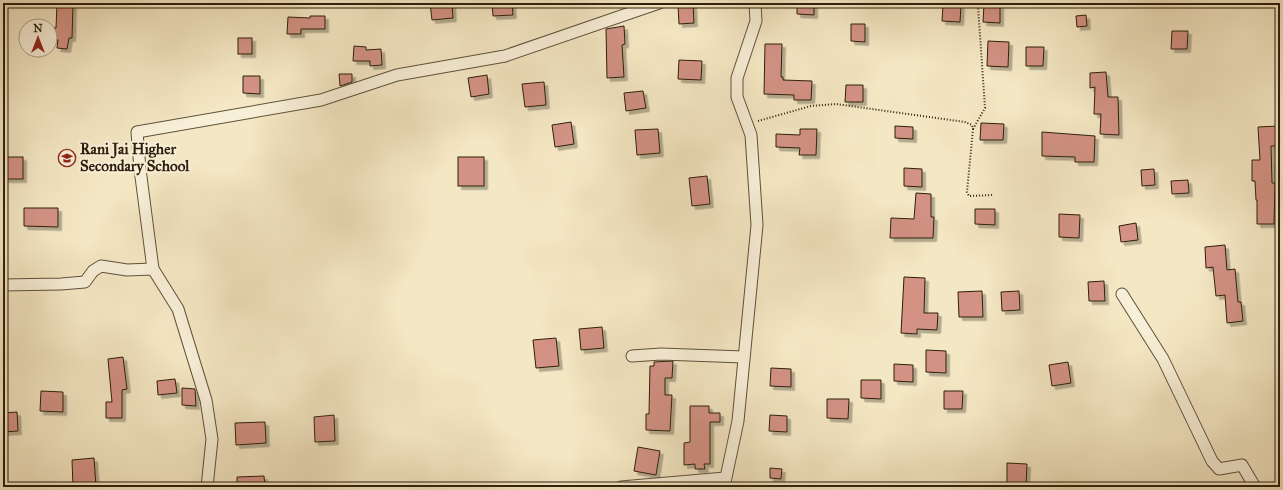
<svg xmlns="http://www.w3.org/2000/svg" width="1283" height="490" font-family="'IM FELL Great Primer',serif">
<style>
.building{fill:#d39284;stroke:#2d1f0c;filter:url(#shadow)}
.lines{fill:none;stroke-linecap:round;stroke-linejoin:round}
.minor-casing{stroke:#5f513a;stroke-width:13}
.path{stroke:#2d1f0c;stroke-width:2;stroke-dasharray:1 2;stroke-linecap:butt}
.minor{stroke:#f8efd8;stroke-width:11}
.labels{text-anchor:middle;stroke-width:4;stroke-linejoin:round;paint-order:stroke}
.poi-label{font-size:15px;font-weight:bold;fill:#2d1f0c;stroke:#f8efd8;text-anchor:start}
</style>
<defs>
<filter id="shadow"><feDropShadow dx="3.5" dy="3.5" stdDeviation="0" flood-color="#0004"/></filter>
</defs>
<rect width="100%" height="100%" fill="#f4e7c3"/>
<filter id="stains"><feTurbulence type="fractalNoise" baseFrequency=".005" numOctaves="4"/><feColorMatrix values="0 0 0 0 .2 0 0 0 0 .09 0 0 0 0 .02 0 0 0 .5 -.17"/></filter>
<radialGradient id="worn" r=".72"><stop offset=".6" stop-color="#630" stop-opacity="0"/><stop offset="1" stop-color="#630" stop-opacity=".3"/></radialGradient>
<!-- building -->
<g class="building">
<path d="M57 3H73L72 38H69L67 49 57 48 58 40 50 39 51 28H56Z"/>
<path d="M430 3H452L453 18 432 20Z"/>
<path d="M492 3H512L513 15 493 16Z"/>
<path d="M797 3H814V15L797 14Z"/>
<path d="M693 4 694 23 679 24 678 5Z"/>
<path d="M984 4 1000 5V23L983 22Z"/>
<path d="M943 5H961L960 22 942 21Z"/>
<path d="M1086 15 1087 26 1077 27 1076 16Z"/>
<path d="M310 16H325V29H301V34H287L288 17 310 18Z"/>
<path d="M851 24H865V42L851 41Z"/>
<path d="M624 26 625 44 622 45 624 77 607 78 606 29Z"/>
<path d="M1172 31H1188L1187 49H1171Z"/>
<rect x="238" y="38" width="14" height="16"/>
<path d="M988 41 1009 42 1008 67 987 66Z"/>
<path d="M765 44H782L781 77H783V80L812 81 811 100H794V95L764 94Z"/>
<path d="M354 46 366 47V50L381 49 382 65 370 66V61H353Z"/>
<path d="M1026 47H1044L1043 66H1026Z"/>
<path d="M679 60 702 61 701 80 678 79Z"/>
<path d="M1106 72 1108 97H1118L1119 135 1100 134 1101 114H1094L1095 87 1090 88V73Z"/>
<path d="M339 74H352V82L340 86Z"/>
<path d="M487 75 489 94 471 97 468 78Z"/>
<path d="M243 76H260V94L243 93Z"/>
<path d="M544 82 546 105 525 107 522 84Z"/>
<path d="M846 85H863V102H845Z"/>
<path d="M643 91 646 108 626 111 624 93Z"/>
<path d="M571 122 574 144 555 147 552 125Z"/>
<path d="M981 123 1004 124 1003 140H980Z"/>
<path d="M895 126 913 127V139L895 138Z"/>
<path d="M1279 126 1280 146H1271L1272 183H1275L1274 224H1257V200H1256L1255 181H1252V160H1260L1258 127Z"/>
<path d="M658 129 660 153 637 155 635 130Z"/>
<path d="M800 129H817L816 155H799L800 148 776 147V134L800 135Z"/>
<path d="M1042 132 1095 136 1094 162H1075V157L1042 156Z"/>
<rect x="3" y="157" width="20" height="22"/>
<rect x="458" y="157" width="26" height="29"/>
<path d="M904 168 922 169V187L904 186Z"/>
<path d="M1154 169 1155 185 1142 186 1141 170Z"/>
<path d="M707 176 710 204 692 206 689 178Z"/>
<path d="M1188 180 1189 193 1172 194 1171 181Z"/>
<path d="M916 193 931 194V217H934L933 238H890L891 218 914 219Z"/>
<path d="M24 208H58V227L24 226Z"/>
<path d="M975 209H995V225L975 224Z"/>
<path d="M1059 214 1080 215 1079 238 1059 237Z"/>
<path d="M1136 223 1138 240 1121 242 1119 226Z"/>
<path d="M1225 245 1227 270 1235 269 1238 302H1241L1243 321 1227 323 1225 295 1216 296 1213 267 1206 268 1205 247Z"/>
<path d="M904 277 925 278 924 313H938L937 330 917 329V334L901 333Z"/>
<path d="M1104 281 1105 301H1089L1088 282Z"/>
<path d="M982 291 983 317H959L958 292Z"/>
<path d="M1019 291 1020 310 1002 311 1001 292Z"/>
<path d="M602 327 604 348 581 350 579 329Z"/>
<path d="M556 338 559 366 536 368 533 340Z"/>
<path d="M926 350 946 351V373L926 372Z"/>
<path d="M123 357 127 389 122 390V418H106V402H112L108 359Z"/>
<path d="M673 361 672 378H665V395H672L670 431 646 430V414H649L650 366H654V362Z"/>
<path d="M1068 362 1071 383 1052 386 1049 365Z"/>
<path d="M894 364 913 365V382L894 381Z"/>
<path d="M771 368 791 369V387L770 386Z"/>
<path d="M175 379 177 393 158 395 157 381Z"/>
<path d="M861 380H881V399L861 398Z"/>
<path d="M182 388 195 389 196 406 182 405Z"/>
<path d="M41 391 63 392V412L40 411Z"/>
<path d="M944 391H963L962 409H944Z"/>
<path d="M827 399H849L848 419 827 418Z"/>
<path d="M690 406H709V413H720V422H710V464H704L705 469H695V464L684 465V443L690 442Z"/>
<path d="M17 412 18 431 3 432V413Z"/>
<path d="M334 415 335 441 315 442 314 417Z"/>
<path d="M770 415 787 416V432L769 431Z"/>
<path d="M265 422 266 443 236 445 235 423Z"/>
<path d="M638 447 660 451 656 475 634 471Z"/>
<path d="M94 458 96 487H73L72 460Z"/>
<path d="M1007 463 1027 464 1026 486 1007 485Z"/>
<path d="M770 468 782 469 781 479 770 478Z"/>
<path d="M264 476 265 487H237V477Z"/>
</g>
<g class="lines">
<defs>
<g id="minor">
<path d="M153 269 140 169 137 132 321 100 397 75 505 56 659 3"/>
<path d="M3 285 61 284 85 282 93 271 101 266 127 270 153 269 178 309 206 400 212 439 207 487"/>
<path d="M1122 294 1163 359 1212 461 1219 469 1242 465 1255 487"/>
<path d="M632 356 661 354 744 357"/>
<path d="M621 487 725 478"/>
<path d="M724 487 738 421 757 225 751 135 737 97V78L756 21 755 3"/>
</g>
</defs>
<!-- minor casing -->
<use href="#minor" class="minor-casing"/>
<!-- path -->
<g class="path">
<path d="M758 121 811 106 836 104 965 122 972 125 973 129 967 192 969 196 994 195"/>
<path d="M973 129 985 108 978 6 975 3"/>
</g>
<!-- minor -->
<use href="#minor" class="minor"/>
</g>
<!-- icons -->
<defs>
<symbol id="school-ring" viewBox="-11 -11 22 22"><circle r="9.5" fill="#f8efd8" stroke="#8f2418" stroke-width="1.5"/><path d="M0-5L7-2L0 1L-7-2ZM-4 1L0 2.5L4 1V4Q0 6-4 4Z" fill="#8f2418"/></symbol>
</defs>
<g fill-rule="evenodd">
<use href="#school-ring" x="57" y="148" width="20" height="20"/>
</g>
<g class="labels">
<!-- poi labels -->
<g class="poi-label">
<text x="80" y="154">Rani Jai Higher<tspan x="80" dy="17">Secondary School</tspan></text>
</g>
</g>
<!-- margin -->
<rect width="1283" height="490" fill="none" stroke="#f4e7c3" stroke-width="16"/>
<rect x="4" y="4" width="1275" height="482" fill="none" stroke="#2d1f0c" stroke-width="2"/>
<rect x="8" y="8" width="1267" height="474" fill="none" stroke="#2d1f0c"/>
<!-- north arrow -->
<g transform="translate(38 38)"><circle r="19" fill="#f8efd8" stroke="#a79c86"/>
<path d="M0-3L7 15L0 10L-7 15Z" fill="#8f2418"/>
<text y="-6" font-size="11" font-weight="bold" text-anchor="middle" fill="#2d1f0c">N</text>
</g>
<rect width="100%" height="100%" filter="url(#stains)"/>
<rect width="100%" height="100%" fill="url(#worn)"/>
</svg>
